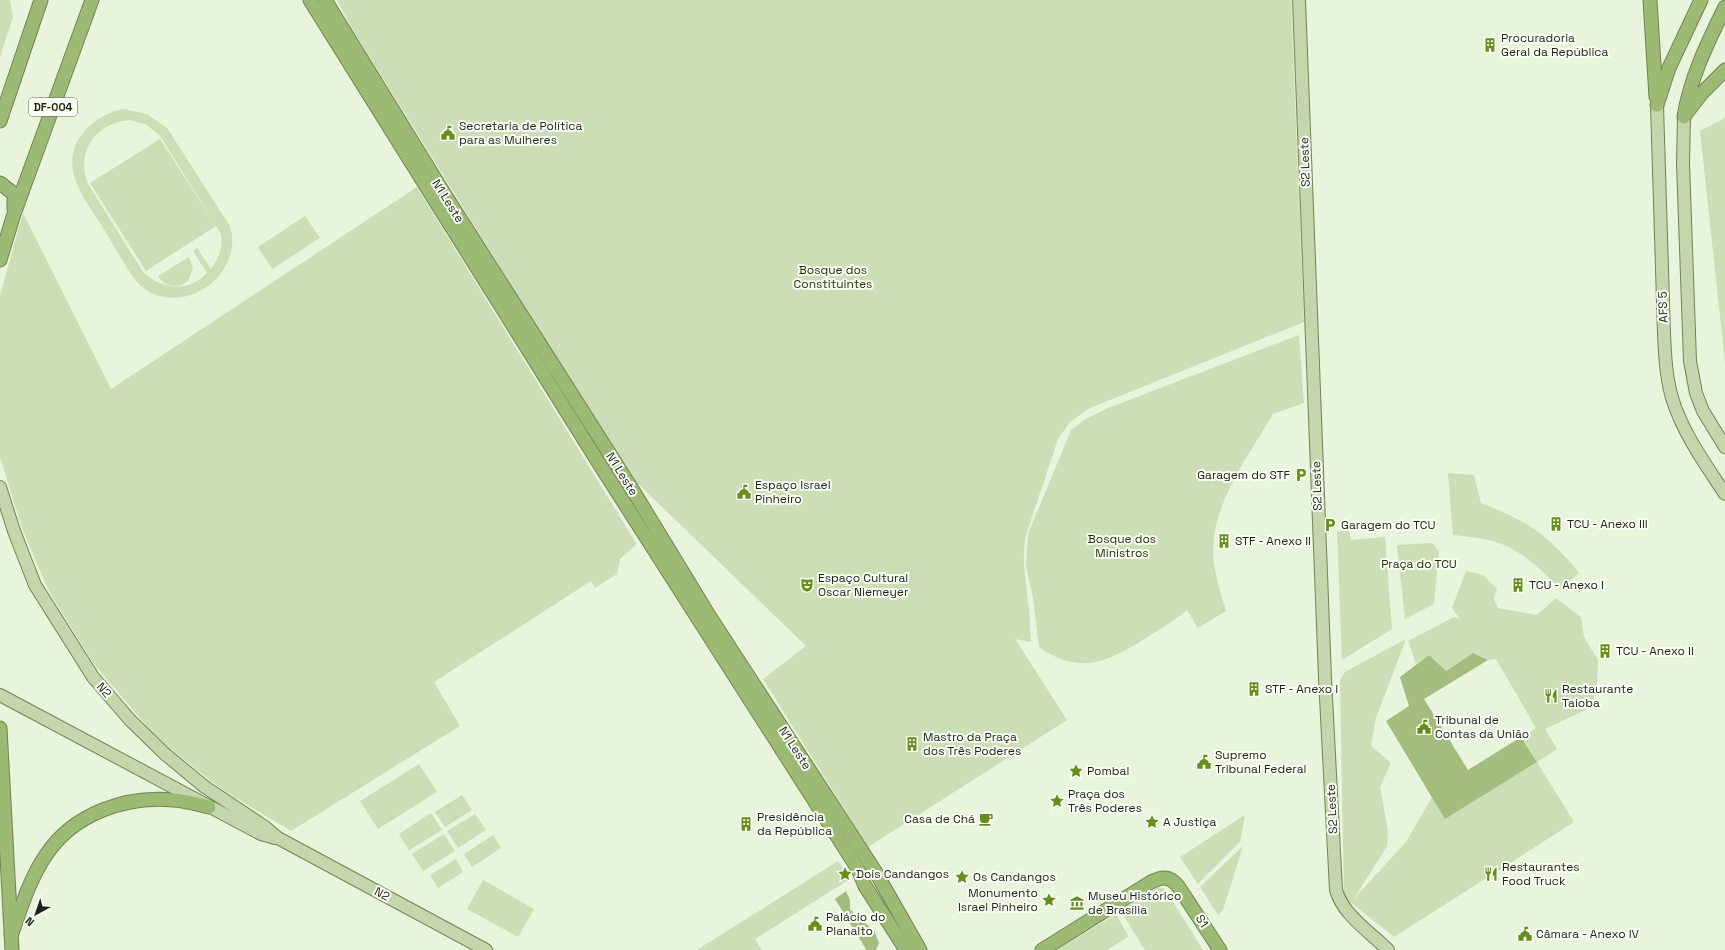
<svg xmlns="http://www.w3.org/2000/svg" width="1725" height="950" font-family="'Space Grotesk',sans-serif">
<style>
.green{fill:#ccdeb6;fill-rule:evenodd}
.water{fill:#a2bd7d}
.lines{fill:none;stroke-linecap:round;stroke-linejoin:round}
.major-casing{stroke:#708554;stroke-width:14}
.highway-casing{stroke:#708554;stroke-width:15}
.major{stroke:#c4d6ac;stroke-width:12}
.highway{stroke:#9cba74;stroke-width:13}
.labels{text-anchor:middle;stroke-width:4;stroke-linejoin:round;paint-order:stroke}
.shield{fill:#f9fef4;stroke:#60645b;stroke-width:1}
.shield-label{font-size:11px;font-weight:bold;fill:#1e2219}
.poi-label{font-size:12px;fill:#1e2219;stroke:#f9fef4;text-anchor:start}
.street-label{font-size:12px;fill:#1e2219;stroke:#f9fef4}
.park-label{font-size:12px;fill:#1f2f00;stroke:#f9fef4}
</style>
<rect width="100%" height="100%" fill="#e8f4db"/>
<!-- green -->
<g class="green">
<path d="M0 0H10L13 17 0 57Z"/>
<path d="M337 0H1291L1304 322 1090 408 1070 422 1058 439 1026 535C1021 562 1026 576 1028 602 1030 615 1030 629 1031 642L1015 639 1067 720 868 847 763 679 806 646 629 475 351 27Z"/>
<path d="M124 109 147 114 167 128 230 226C236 245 230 264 216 279 197 299 165 305 142 287 131 278 114 245 105 231 96 216 84 201 77 184 61 148 88 116 124 109ZM130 120 147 125 161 137 221 234C223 248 219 258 211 269L197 248 193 251 207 273C188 293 162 290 143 272L88 184C75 151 96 123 130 120Z"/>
<path d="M1725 118V363L1700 131Z"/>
<path d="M160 139 216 226 146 271 90 183Z"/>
<path d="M417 187 636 543 635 546 620 559 617 574 595 588 591 581 434 682 460 726 291 831 224 791 166 745 145 724 94 664 51 595 37 564 22 528 0 457V296L23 213 111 389Z"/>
<path d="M305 216 320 238 272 269 258 247Z"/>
<path d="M189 257 193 269 188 281C177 290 165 287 158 276Z"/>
<path d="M1299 335 1304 403 1273 414C1249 455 1215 499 1213 548 1213 570 1220 591 1226 611L1198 628 1187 610C1174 621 1160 629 1146 638 1108 662 1080 676 1039 647L1033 598 1026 567 1028 534 1071 430 1084 420 1108 408Z"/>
<path d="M1448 473 1474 475 1481 503C1527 521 1548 534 1579 573L1560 590C1541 567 1514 544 1484 539 1473 537 1463 536 1453 535Z"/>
<path d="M1349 530 1351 540 1385 537 1392 629 1342 660 1337 532Z"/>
<path d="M1432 543 1439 551 1434 604 1405 619 1397 545Z"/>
<path d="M1466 571 1483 575 1497 589 1494 599 1498 608 1537 615 1556 598 1581 617 1584 637 1598 660 1597 682 1592 707 1545 729 1557 749 1537 762 1574 822 1394 937 1344 897 1340 680 1345 672 1406 639 1376 718 1371 746 1391 763 1380 787 1388 831 1387 846 1353 900 1406 842 1432 797 1446 818 1537 762 1522 737 1536 728 1496 659 1488 660 1473 653 1446 671 1429 655 1416 664 1408 641 1454 617 1460 619 1452 608Z"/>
<path d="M419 764 437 792 378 829 360 801Z"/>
<path d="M462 795 472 810 445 827 435 812Z"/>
<path d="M431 813 442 830 409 850 399 834Z"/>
<path d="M475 814 486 830 458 848 447 831Z"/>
<path d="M1245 815 1240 842 1198 884 1180 857Z"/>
<path d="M444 834 455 851 423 871 412 854Z"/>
<path d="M493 835 501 848 472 867 464 854Z"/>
<path d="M1243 846 1223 910 1218 915 1200 887Z"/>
<path d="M456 859 463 872 438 888 430 875Z"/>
<path d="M838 861 850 879 755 939 762 950H697Z"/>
<path d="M483 880 534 909 518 937 467 909Z"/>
<path d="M1158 887 1165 889 1203 950H1145L1122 913 1124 908Z"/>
<path d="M1113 916H1117L1128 935V937L1107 950H1056Z"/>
</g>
<!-- water -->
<g class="water">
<path d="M1473 653 1488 660 1424 699 1468 770 1521 737 1537 762 1445 819 1386 721 1409 706 1400 677 1429 655 1446 671Z"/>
<path d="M846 891 850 900V909L855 914 859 915 865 923 874 930 879 943 876 950H865L866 949 835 899Z"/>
</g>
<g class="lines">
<defs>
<g id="major">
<path d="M1299 0 1325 678 1336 890C1343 915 1370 932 1388 950"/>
<path d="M1657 105 1664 334C1665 356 1666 379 1673 401 1684 435 1706 465 1725 494"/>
<path d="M1684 117 1683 163 1690 361 1696 393 1703 411 1725 447"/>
<path d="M0 487 14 531 35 585 93 677 130 720 165 754 205 787 265 827 278 838 486 950"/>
<path d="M0 695 261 834 275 838"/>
</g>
<g id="highway">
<path d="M310 0 600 465 858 869 865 886 906 950"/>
<path d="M325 0 445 195 632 489 708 614 875 871 920 950"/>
<path d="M1650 0 1656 97"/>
<path d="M1657 105 1669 68 1701 0"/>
<path d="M1685 115 1702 93 1725 70"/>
<path d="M1684 117C1690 78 1708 42 1725 7"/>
<path d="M0 121 41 0"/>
<path d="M0 183 14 194V209"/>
<path d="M0 260 14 214 92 0"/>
<path d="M0 728 12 950"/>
<path d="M11 936C21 908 29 880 46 855 73 814 126 795 174 800 186 801 198 804 209 807"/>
<path d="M1042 950 1151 882C1163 876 1169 876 1178 886L1220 950"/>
</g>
</defs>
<!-- major casing -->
<use href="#major" class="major-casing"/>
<!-- highway casing -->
<use href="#highway" class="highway-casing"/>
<!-- major -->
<use href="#major" class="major"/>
<!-- highway -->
<use href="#highway" class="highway"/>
</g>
<!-- icons -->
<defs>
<symbol id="building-bare" viewBox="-9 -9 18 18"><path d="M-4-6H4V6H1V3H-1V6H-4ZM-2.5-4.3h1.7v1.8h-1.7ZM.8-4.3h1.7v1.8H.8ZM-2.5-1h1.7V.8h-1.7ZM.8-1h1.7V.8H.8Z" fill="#678e1b" stroke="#f9fef4" stroke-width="2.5" paint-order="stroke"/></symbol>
<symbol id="civic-bare" viewBox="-9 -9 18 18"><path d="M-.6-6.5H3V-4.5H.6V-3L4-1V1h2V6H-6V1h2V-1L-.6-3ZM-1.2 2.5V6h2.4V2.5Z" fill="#678e1b" stroke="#f9fef4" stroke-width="2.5" paint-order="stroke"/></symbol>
<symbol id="parking-bare" viewBox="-9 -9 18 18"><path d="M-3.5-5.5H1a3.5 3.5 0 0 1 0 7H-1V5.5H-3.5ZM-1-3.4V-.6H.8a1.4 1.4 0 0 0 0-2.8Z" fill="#678e1b" stroke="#f9fef4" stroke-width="2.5" paint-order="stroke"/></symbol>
<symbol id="theatre-bare" viewBox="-9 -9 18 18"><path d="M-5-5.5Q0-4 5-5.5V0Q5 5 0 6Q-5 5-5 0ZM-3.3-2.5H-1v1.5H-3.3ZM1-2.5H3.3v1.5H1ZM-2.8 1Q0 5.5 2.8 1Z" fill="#678e1b" stroke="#f9fef4" stroke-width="2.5" paint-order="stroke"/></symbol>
<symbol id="restaurant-bare" viewBox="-9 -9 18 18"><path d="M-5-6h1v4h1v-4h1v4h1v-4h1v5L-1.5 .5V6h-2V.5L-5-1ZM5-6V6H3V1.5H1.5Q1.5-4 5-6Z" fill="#678e1b" stroke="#f9fef4" stroke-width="2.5" paint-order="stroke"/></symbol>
<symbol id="sight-bare" viewBox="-9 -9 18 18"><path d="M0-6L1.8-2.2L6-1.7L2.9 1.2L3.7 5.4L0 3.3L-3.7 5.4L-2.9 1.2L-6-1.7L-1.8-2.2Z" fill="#678e1b" stroke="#f9fef4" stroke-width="2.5" paint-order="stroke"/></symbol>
<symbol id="cafe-bare" viewBox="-9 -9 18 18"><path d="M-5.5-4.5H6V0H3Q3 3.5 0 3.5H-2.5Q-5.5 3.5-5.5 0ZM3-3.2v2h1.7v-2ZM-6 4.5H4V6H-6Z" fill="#678e1b" stroke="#f9fef4" stroke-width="2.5" paint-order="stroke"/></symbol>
<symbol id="museum-bare" viewBox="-9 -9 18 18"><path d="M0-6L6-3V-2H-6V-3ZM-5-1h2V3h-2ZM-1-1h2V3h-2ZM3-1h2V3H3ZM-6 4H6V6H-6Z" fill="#678e1b" stroke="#f9fef4" stroke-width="2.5" paint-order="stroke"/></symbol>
</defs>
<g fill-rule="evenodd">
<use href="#building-bare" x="1480" y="35" width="20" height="20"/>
<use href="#civic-bare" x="438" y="123" width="20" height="20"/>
<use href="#parking-bare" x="1291" y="465" width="20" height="20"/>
<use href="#civic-bare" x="734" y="482" width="20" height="20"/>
<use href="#building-bare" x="1546" y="514" width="20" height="20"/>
<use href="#parking-bare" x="1320" y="515" width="20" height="20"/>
<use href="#building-bare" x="1214" y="531" width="20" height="20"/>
<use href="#theatre-bare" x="797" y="575" width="20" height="20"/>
<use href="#building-bare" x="1508" y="575" width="20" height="20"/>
<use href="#building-bare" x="1595" y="641" width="20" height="20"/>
<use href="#building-bare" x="1244" y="679" width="20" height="20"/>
<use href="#restaurant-bare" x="1541" y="686" width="20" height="20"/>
<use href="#civic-bare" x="1414" y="717" width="20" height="20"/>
<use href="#building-bare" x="902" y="734" width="20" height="20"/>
<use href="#civic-bare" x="1194" y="752" width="20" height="20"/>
<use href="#sight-bare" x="1066" y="761" width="20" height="20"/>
<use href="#sight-bare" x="1047" y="791" width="20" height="20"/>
<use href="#cafe-bare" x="976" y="809" width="20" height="20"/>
<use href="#sight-bare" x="1142" y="812" width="20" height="20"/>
<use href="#building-bare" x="736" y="814" width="20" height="20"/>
<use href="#sight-bare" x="835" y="864" width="20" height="20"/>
<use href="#restaurant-bare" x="1481" y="864" width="20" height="20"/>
<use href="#sight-bare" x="952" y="867" width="20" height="20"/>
<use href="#sight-bare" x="1039" y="890" width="20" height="20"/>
<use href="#museum-bare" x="1067" y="893" width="20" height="20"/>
<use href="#civic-bare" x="805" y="914" width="20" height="20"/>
<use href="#civic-bare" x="1515" y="924" width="20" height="20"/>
</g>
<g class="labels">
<!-- shield labels -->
<rect class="shield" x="29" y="98" width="48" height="18" rx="3"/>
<g class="shield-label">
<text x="53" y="111">DF-004</text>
</g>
<!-- poi labels -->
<g class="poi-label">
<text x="1501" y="42">Procuradoria<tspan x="1501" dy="14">Geral da República</tspan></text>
<text x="459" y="130">Secretaria de Política<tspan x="459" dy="14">para as Mulheres</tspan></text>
<text x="1290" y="479" text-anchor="end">Garagem do STF</text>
<text x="755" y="489">Espaço Israel<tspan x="755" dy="14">Pinheiro</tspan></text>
<text x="1567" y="528">TCU - Anexo III</text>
<text x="1341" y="529">Garagem do TCU</text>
<text x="1235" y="545">STF - Anexo II</text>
<text x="818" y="582">Espaço Cultural<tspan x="818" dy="14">Oscar Niemeyer</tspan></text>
<text x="1529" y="589">TCU - Anexo I</text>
<text x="1616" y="655">TCU - Anexo II</text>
<text x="1265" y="693">STF - Anexo I</text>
<text x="1562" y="693">Restaurante<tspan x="1562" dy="14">Taioba</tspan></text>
<text x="1435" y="724">Tribunal de<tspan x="1435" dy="14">Contas da União</tspan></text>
<text x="923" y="741">Mastro da Praça<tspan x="923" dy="14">dos Três Poderes</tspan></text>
<text x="1215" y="759">Supremo<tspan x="1215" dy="14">Tribunal Federal</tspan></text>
<text x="1087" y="775">Pombal</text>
<text x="1068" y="798">Praça dos<tspan x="1068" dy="14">Três Poderes</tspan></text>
<text x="757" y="821">Presidência<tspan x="757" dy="14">da República</tspan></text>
<text x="975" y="823" text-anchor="end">Casa de Chá</text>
<text x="1163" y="826">A Justiça</text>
<text x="1502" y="871">Restaurantes<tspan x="1502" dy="14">Food Truck</tspan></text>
<text x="856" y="878">Dois Candangos</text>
<text x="973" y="881">Os Candangos</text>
<text x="1038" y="897" text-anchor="end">Monumento<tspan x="1038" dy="14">Israel Pinheiro</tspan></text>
<text x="1088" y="900">Museu Histórico<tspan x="1088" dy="14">de Brasília</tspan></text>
<text x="826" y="921">Palácio do<tspan x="826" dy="14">Planalto</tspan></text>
<text x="1536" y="938">Câmara - Anexo IV</text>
</g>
<!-- street labels -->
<g class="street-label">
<text transform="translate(1305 162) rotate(-92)" y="4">S2 Leste</text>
<text transform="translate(448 201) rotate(58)" y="4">N1 Leste</text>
<text transform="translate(1663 307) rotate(-92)" y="4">AFS 5</text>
<text transform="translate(622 474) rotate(58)" y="4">N1 Leste</text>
<text transform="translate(1317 486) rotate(-92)" y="4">S2 Leste</text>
<text transform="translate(104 690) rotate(49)" y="4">N2</text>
<text transform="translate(795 748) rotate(57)" y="4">N1 Leste</text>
<text transform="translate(1332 809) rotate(-93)" y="4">S2 Leste</text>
<text transform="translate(382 894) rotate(28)" y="4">N2</text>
<text transform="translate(1202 921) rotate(57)" y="4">S1</text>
</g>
<!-- park labels -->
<g class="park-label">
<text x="833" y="274">Bosque dos<tspan x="833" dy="14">Constituintes</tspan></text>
<text x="1122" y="543">Bosque dos<tspan x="1122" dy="14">Ministros</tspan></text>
<text x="1419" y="568">Praça do TCU</text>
</g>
</g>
<!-- north arrow -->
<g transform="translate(36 914) rotate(220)" stroke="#f9fef4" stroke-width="3" paint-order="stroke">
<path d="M0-3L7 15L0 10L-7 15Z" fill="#1e2219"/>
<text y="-6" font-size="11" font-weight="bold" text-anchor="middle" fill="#1e2219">N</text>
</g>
</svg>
